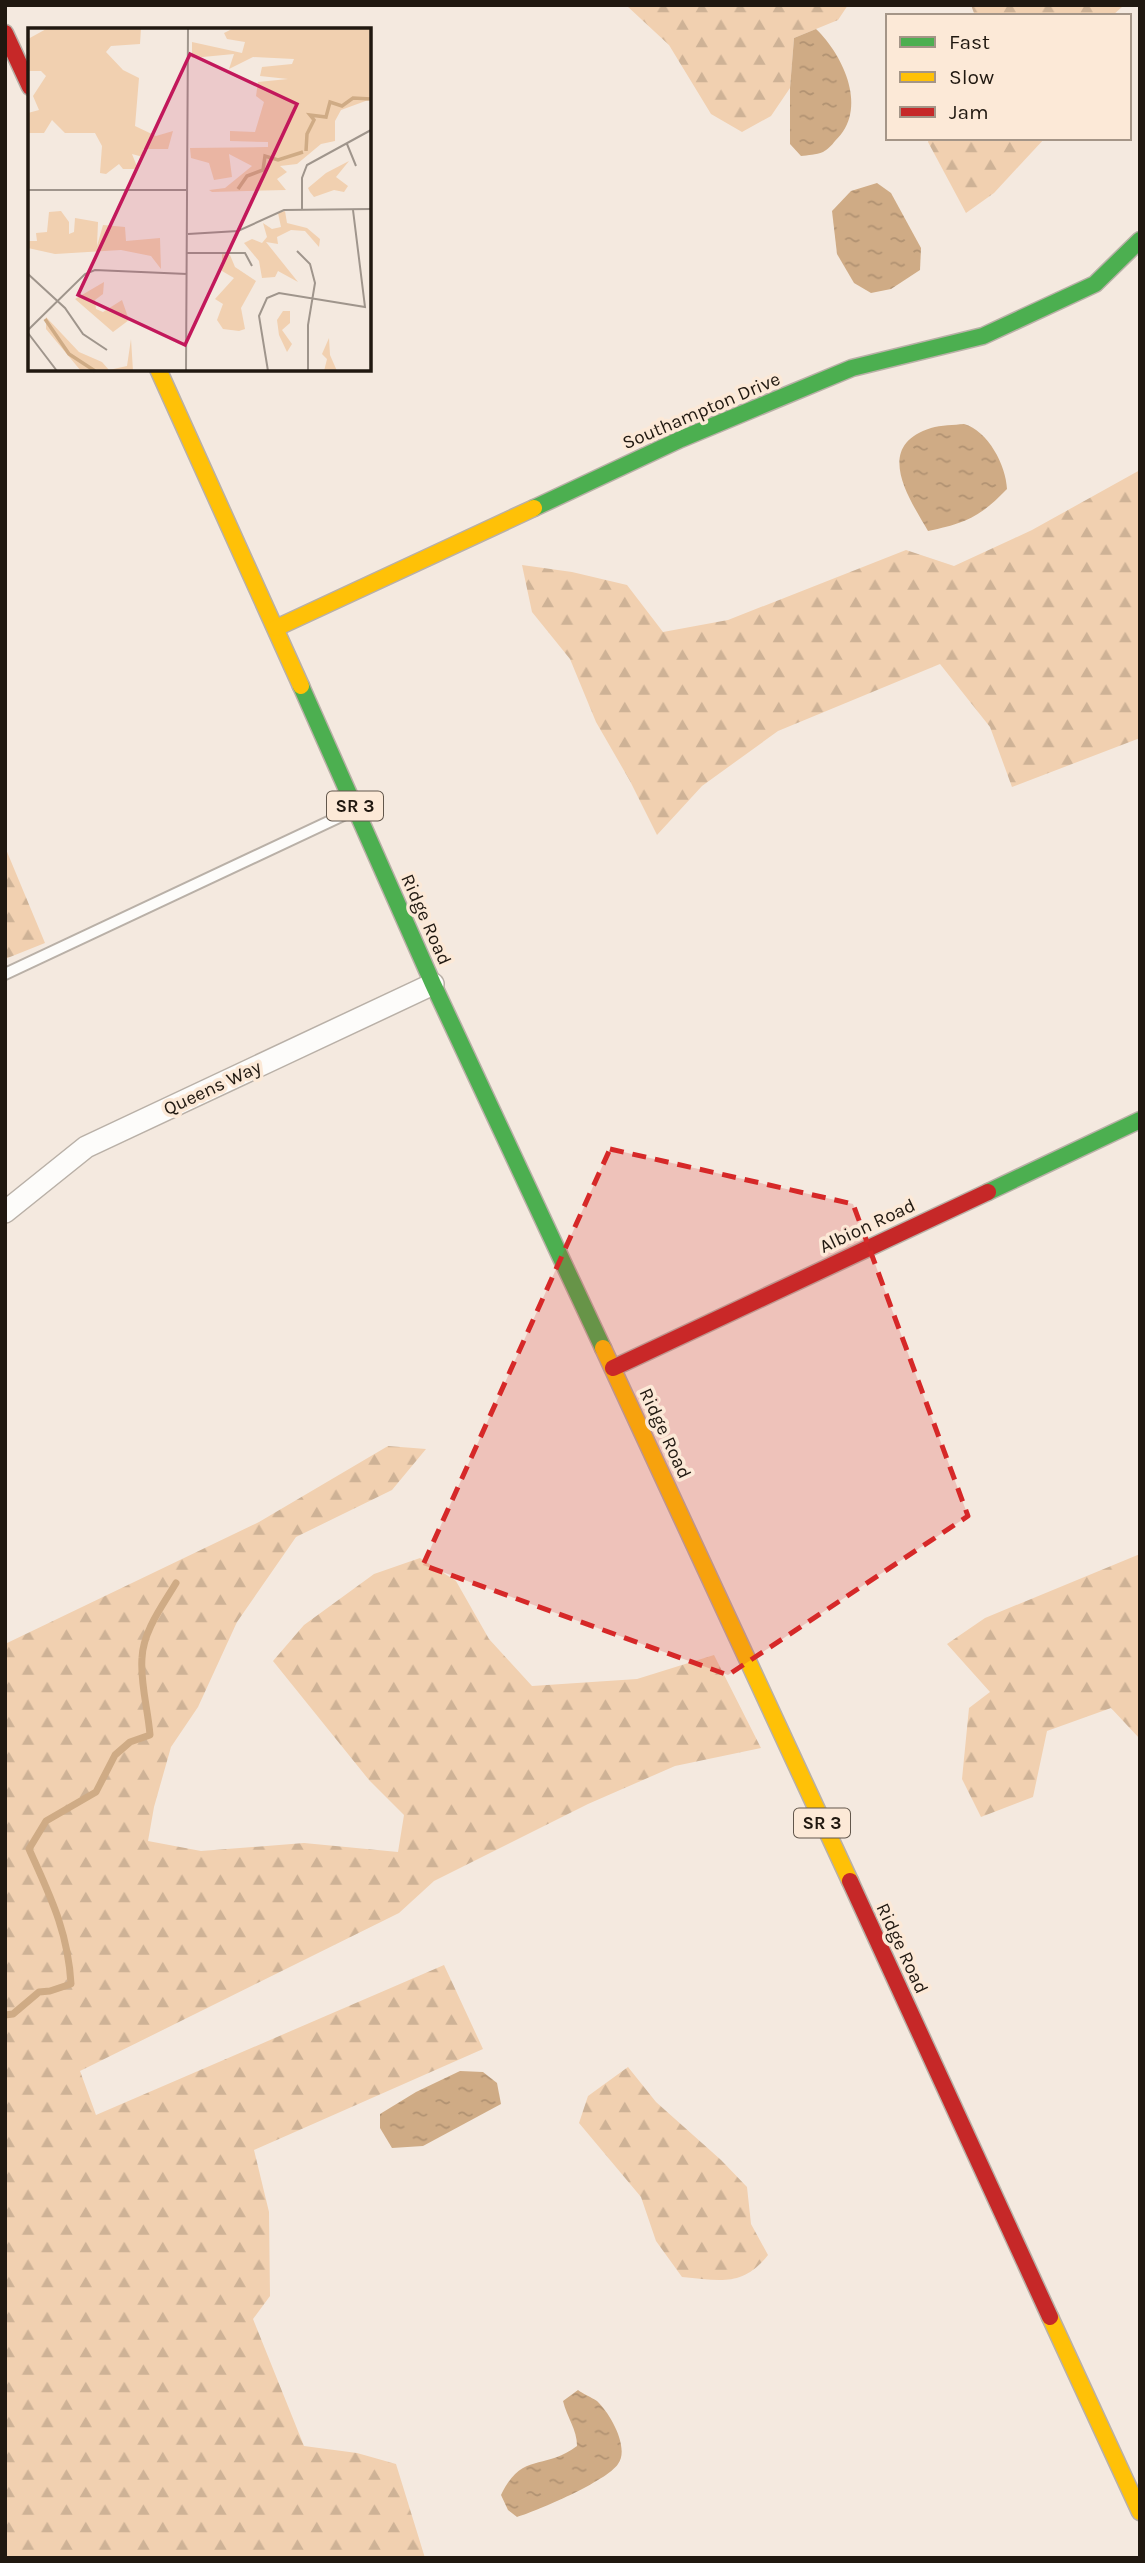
<svg xmlns="http://www.w3.org/2000/svg" width="1145" height="2563" font-family="Karla,sans-serif">
<style>
.forest{fill:url(#forest-firs)}
.water{fill:url(#water-ripples)}
.lines{fill:none;stroke-linecap:round;stroke-linejoin:round}
.stream{stroke:#cfab85;stroke-width:7}
.lane-casing{stroke:#b9b0a7;stroke-width:14}
.street-casing{stroke:#b9b0a7;stroke-width:24}
.fast-casing{stroke:#b9b0a7;stroke-width:19}
.slow-casing{stroke:#b9b0a7;stroke-width:19}
.jam-casing{stroke:#b9b0a7;stroke-width:19}
.lane{stroke:#fdfcfa;stroke-width:10}
.street{stroke:#fdfcfa;stroke-width:21}
.fast{stroke:#4caf50;stroke-width:16}
.slow{stroke:#ffc107;stroke-width:16}
.jam{stroke:#c62828;stroke-width:16}
.marked{fill:#d62828;fill-opacity:0.2;stroke:#d62828;stroke-width:5;stroke-dasharray:14 9;stroke-linejoin:round}
.labels{text-anchor:middle;stroke-width:7;stroke-linejoin:round;paint-order:stroke}
.shield{fill:#fce9d7;stroke:#62574c;stroke-width:2}
.shield-label{font-size:18px;font-weight:bold;fill:#201810}
.street-label{font-size:19px;fill:#201810;stroke:#fce9d7}
.inset-river{fill:none;stroke:#cfab85;stroke-width:3.5}
.inset-road{fill:none;stroke:#9f958c;stroke-width:2}
.view{fill:#c2185b;fill-opacity:0.15;stroke:#c2185b;stroke-width:3.5}
.inset-edge{fill:none;stroke:#201810;stroke-width:3.5}
</style>
<defs>
<pattern id="forest-firs" width="22" height="20" patternUnits="userSpaceOnUse" patternTransform="scale(1.75)"><rect width="22" height="20" fill="#f1d0b0"/><path d="M5 1l3.5 6h-7zM16 11l3.5 6h-7z" fill="#ceb296"/></pattern>
<pattern id="water-ripples" width="26" height="14" patternUnits="userSpaceOnUse" patternTransform="scale(1.75)"><rect width="26" height="14" fill="#cfab85"/><path d="M2 4q2-2 4 0t4 0M15 11q2-2 4 0t4 0" fill="none" stroke="#b19272"/></pattern>
</defs>
<rect width="100%" height="100%" fill="#f4e9df"/>
<!-- forest -->
<g class="forest">
<path d="M626 5H848L838 20 794 38 790 88 771 116 742 132 711 114 669 45Z"/>
<path d="M971 5H1124L1112 16H975Z"/>
<path d="M929 138H1045L994 193 966 213 928 142Z"/>
<path d="M1140 470V738L1012 787 990 727 940 664 778 731 702 786 657 835 630 781 596 722 570 659 532 612 522 565 572 572 627 585 663 632 728 620 906 550 954 566 1032 530Z"/>
<path d="M5 847 45 943 5 959Z"/>
<path d="M388 1446 426 1449 392 1490 296 1537 237 1622 198 1707 171 1747 154 1807 148 1841 201 1851 304 1843 398 1852 404 1815 369 1780 273 1661 304 1625 374 1574 420 1558 456 1581 489 1639 532 1686 637 1679 714 1655 761 1748 675 1766 588 1804 434 1881 399 1913 80 2071 96 2115 444 1965 483 2049 254 2150 269 2212 270 2296 253 2319 304 2446 357 2453 396 2464 425 2558H5V1644L259 1522Z"/>
<path d="M1140 1554V1739L1111 1708 1047 1731 1033 1797 981 1817 962 1779 969 1708 990 1692 947 1644 985 1618Z"/>
<path d="M628 2067 656 2102 721 2160 747 2187 751 2224 768 2255C742 2288 719 2280 682 2277L656 2241 641 2197 579 2123 588 2096Z"/>
</g>
<!-- water -->
<g class="water">
<path d="M816 29C844 56 869 110 835 141 832 145 827 150 823 152 816 155 808 155 801 156L790 144V88L794 38Z"/>
<path d="M877 183 891 193 921 248 920 270 891 289 871 293 854 283 837 254 832 211 851 191Z"/>
<path d="M964 424C988 431 1006 465 1007 489 980 517 966 523 928 531 909 498 873 446 931 428 941 425 954 425 964 424Z"/>
<path d="M460 2071 483 2072 497 2083 501 2104 423 2146 392 2148 380 2128V2114L416 2092Z"/>
<path d="M578 2390C583 2394 591 2397 597 2401 610 2413 630 2448 618 2464 607 2481 537 2511 517 2517L508 2510 501 2495C522 2451 544 2471 577 2446 577 2429 567 2418 563 2401Z"/>
</g>
<g class="lines">
<!-- stream -->
<path class="stream" d="M5 2015 13 2014 39 1992 50 1991 71 1984C68 1931 50 1896 29 1849L46 1821 96 1792 115 1755 130 1742 150 1735C148 1709 140 1683 142 1658 143 1631 163 1605 176 1583"/>
<defs>
<path id="lane" d="M5 974 354 810"/>
<path id="street" d="M5 1212 86 1147 433 984"/>
<g id="fast">
<path d="M534 508 681 439 852 368 983 336 1095 284 1140 240"/>
<path d="M301 686 433 984 603 1348"/>
<path d="M988 1192 1140 1120"/>
</g>
<g id="slow">
<path d="M158 369 301 686"/>
<path d="M276 628 534 508"/>
<path d="M603 1348 850 1881"/>
<path d="M1050 2317 1140 2512"/>
</g>
<g id="jam">
<path d="M5 33 30 87"/>
<path d="M613 1368 988 1192"/>
<path d="M850 1881 1050 2317"/>
</g>
</defs>
<!-- lane casing -->
<use href="#lane" class="lane-casing"/>
<!-- street casing -->
<use href="#street" class="street-casing"/>
<!-- fast casing -->
<use href="#fast" class="fast-casing"/>
<!-- slow casing -->
<use href="#slow" class="slow-casing"/>
<!-- jam casing -->
<use href="#jam" class="jam-casing"/>
<!-- lane -->
<use href="#lane" class="lane"/>
<!-- street -->
<use href="#street" class="street"/>
<!-- fast -->
<use href="#fast" class="fast"/>
<!-- slow -->
<use href="#slow" class="slow"/>
<!-- jam -->
<use href="#jam" class="jam"/>
</g>
<!-- marked area -->
<path class="marked" d="M610 1149 853 1204 968 1516 728 1675 423 1565Z"/>
<g class="labels">
<!-- shield labels -->
<g class="shield">
<rect x="327" y="791.5" width="56" height="29" rx="5"/>
<rect x="794" y="1808.5" width="56" height="29" rx="5"/>
</g>
<g class="shield-label">
<text x="355" y="812">SR 3</text>
<text x="822" y="1829">SR 3</text>
</g>
<!-- street labels -->
<g class="street-label">
<text transform="translate(701 410) rotate(-23)" y="7">Southampton Drive</text>
<text transform="translate(427 919) rotate(66)" y="7">Ridge Road</text>
<text transform="translate(212 1087) rotate(-25)" y="7">Queens Way</text>
<text transform="translate(867 1225) rotate(-25)" y="7">Albion Road</text>
<text transform="translate(666 1433) rotate(65)" y="7">Ridge Road</text>
<text transform="translate(903 1948) rotate(65)" y="7">Ridge Road</text>
</g>
</g>
<!-- overview -->
<g transform="translate(28 28)">
<rect width="343" height="343" fill="#f4e9df"/>
<path d="M20 0H113L112 16 83 18 78 24 95 42 111 50 107 98 128 108 145 103 140 121H115V129L104 126 110 141H95L91 136 78 146 72 145 74 118 67 105H37L24 92 16 105H0V85L11 82 5 68 18 48 13 43H0V11ZM206 0H343V71L313 82 307 93V113L293 116 269 136 252 138 259 144 249 151 258 162 184 164 181 162 197 160 224 138 201 126 204 149 186 152 181 135 163 130 162 120 240 119V114L202 113V103L227 104 236 74 228 68 230 54 260 51 232 48 234 39 264 36 266 31 225 29 201 41 206 26 164 30V14L214 25 217 14 199 11 196 5ZM321 133 308 149 320 158 316 164 306 162 286 169 282 164 280 160 298 145ZM33 183 41 194V206L46 204 47 190 70 194 69 218 75 197 97 199 98 213 132 210 133 241 123 228 93 222 27 226 0 220V213H9L8 205 19 204 21 184ZM257 183 259 195 279 200 292 211 291 219 277 203 263 202 249 209 250 216 238 214 270 254 250 243 247 249 234 250 231 233 216 215 224 211 234 215 239 209 235 195 244 201 253 199 250 185ZM194 226 202 227 207 239 228 253 213 280 217 301 211 303 195 301 189 292 195 276 187 271 206 250 194 243ZM76 254 75 266 67 272 68 281 75 284 94 272 101 292 85 304 47 271ZM255 283H262V295L254 302 264 316 259 324 251 307 249 292ZM18 289 51 324 74 334 81 342 99 338 103 311 105 343H53L18 301ZM301 310 302 327 309 343H296L299 331 294 326Z" fill="#f1d0b0"/>
<path class="inset-river" d="M278 123 279 106 286 92 282 87 298 89 302 74 314 78 325 70 343 71M210 161 219 148 235 142 237 128 250 132 275 124M17 291 41 326 67 343"/>
<path class="inset-road" d="M319 116 328 138M0 162H159M274 182V150L279 137 343 102M160 206 210 203 256 182 343 181M269 223 282 236 287 255 280 297V343M159 225H217L224 238M0 246 37 280 55 306 79 322M0 302 57 246 67 242 159 246M0 305 29 343M158 343 160 0M240 343 231 288 239 270 251 265 337 279 325 182"/>
<path class="view" d="M162 26 269 76 157 317 50 267Z"/>
<rect width="343" height="343" class="inset-edge"/>
</g>
<!-- border -->
<rect width="1145" height="2563" fill="none" stroke="#201810" stroke-width="14"/>
<!-- legend -->
<rect x="886" y="14" width="245" height="126" fill="#fce9d7" stroke="#a49587" stroke-width="2"/>
<rect x="900" y="37" width="35" height="10" fill="#4caf50" stroke="#a49587" stroke-width="2"/>
<text x="949" y="49" font-size="21" fill="#201810">Fast</text>
<rect x="900" y="72" width="35" height="10" fill="#ffc107" stroke="#a49587" stroke-width="2"/>
<text x="949" y="84" font-size="21" fill="#201810">Slow</text>
<rect x="900" y="107" width="35" height="10" fill="#c62828" stroke="#a49587" stroke-width="2"/>
<text x="949" y="119" font-size="21" fill="#201810">Jam</text>
</svg>
